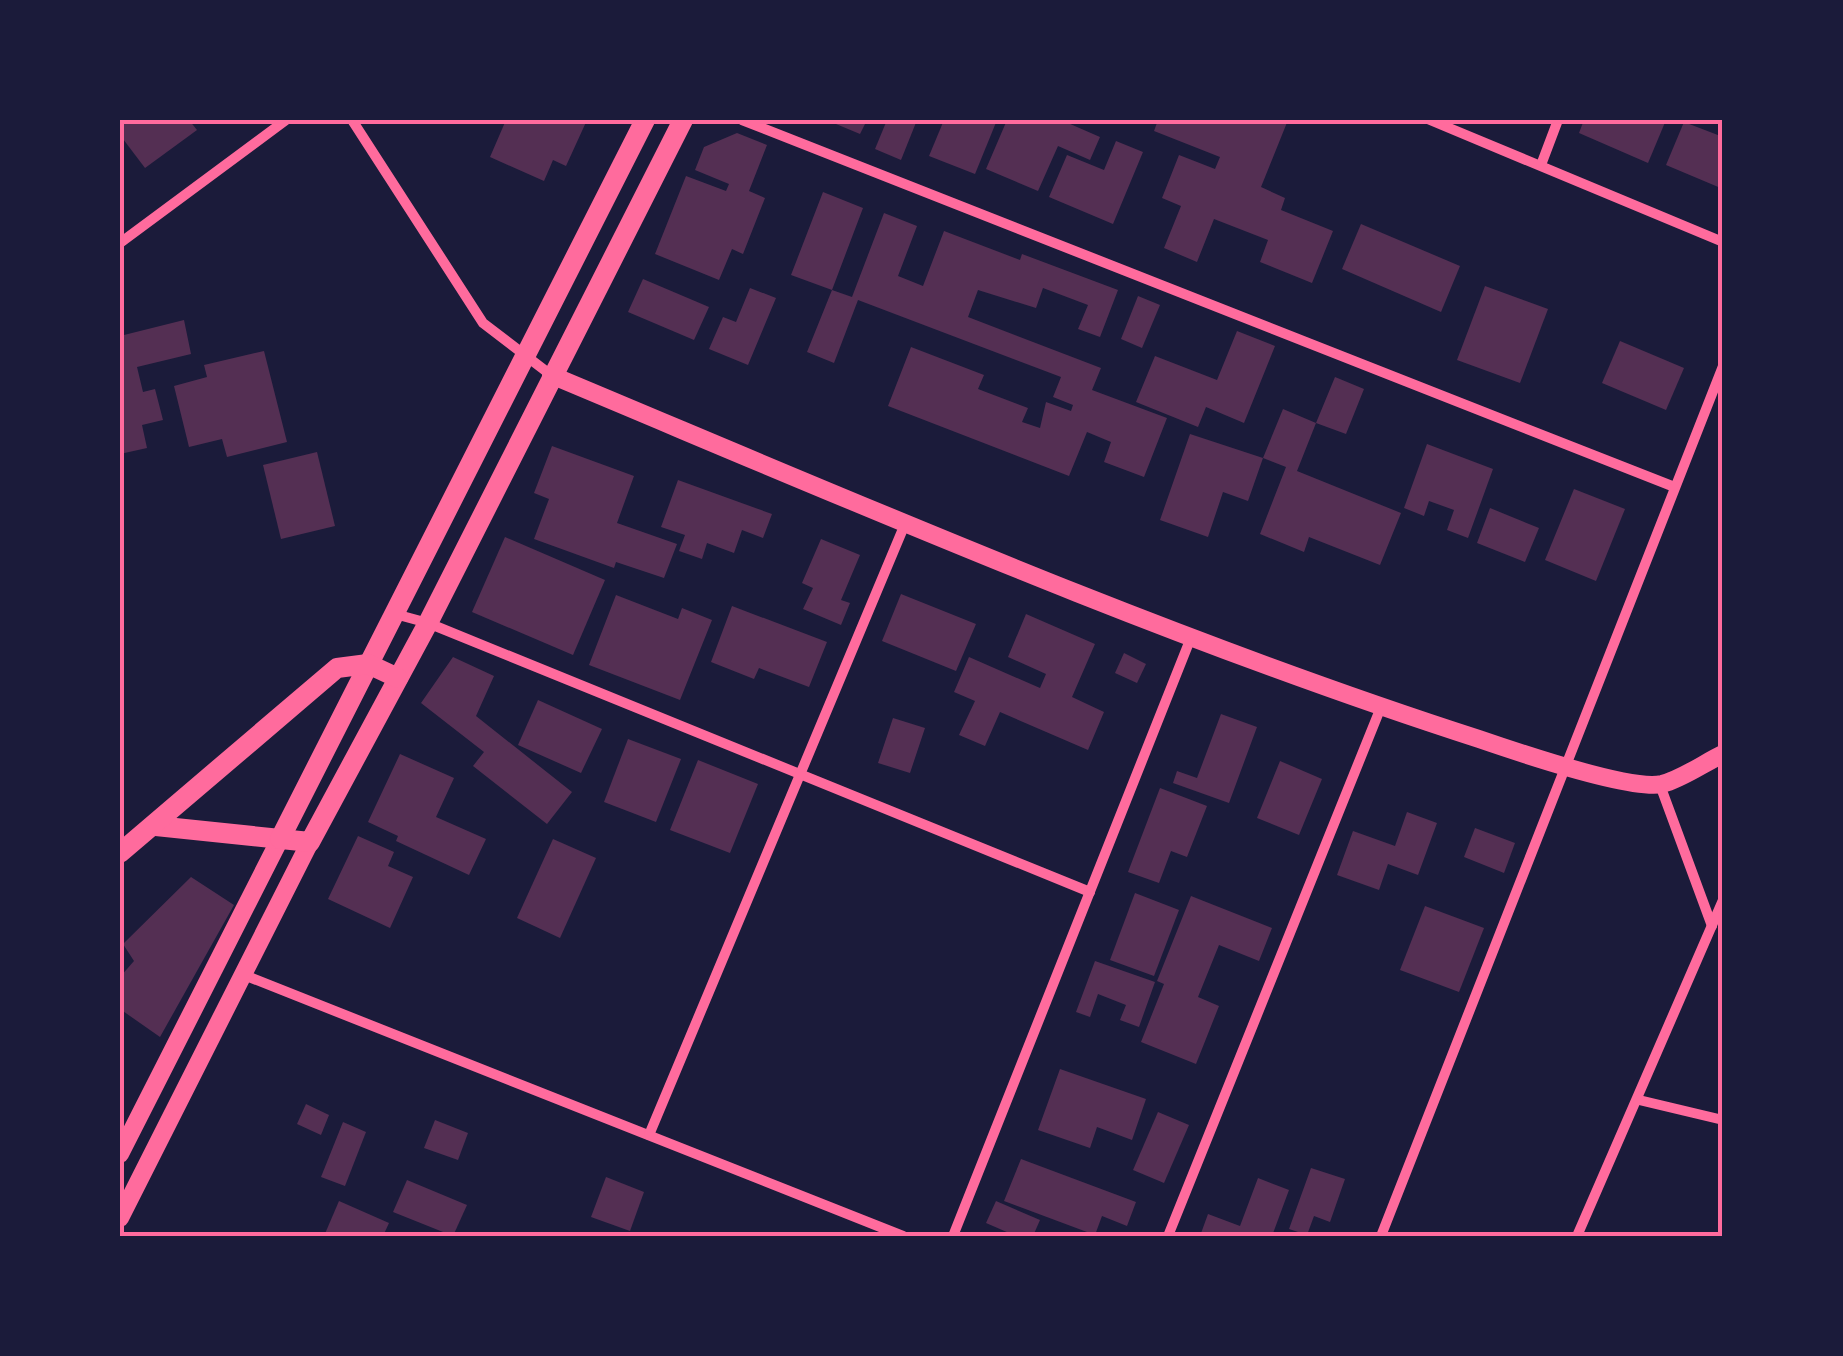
<svg xmlns="http://www.w3.org/2000/svg" width="1843" height="1356" font-family="Lato,sans-serif">
<style>
.building{fill:#542f53}
.lines{fill:none;stroke-linecap:round;stroke-linejoin:round}
.minor{stroke:#ff6b9d;stroke-width:10}
.tertiary{stroke:#ff6b9d;stroke-width:18}
.secondary{stroke:#ff6b9d;stroke-width:20}
.neatline{fill:none;stroke:#ff6b9d;stroke-width:4}
</style>
<rect width="100%" height="100%" fill="#1b1b3a"/>
<!-- building -->
<g class="building">
<path d="M120 120H189L197 130 145 168 120 135Z"/>
<path d="M506 120H587L566 166 553 160 544 181 490 157Z"/>
<path d="M838 120H867L860 134 836 124Z"/>
<path d="M887 120H917L901 160 875 149Z"/>
<path d="M944 120H997L975 174 929 156Z"/>
<path d="M1007 120H1061L1100 137 1090 160 1058 146 1038 191 986 169Z"/>
<path d="M1158 120H1288L1261 187 1285 198 1281 210 1333 231 1312 283 1260 262 1268 240 1214 219 1197 262 1164 248 1181 206 1162 198 1179 155 1215 169 1220 157 1154 131Z"/>
<path d="M1584 120H1666L1648 163 1579 133Z"/>
<path d="M1684 122 1723 137V189L1666 165Z"/>
<path d="M737 133 767 145 749 191 765 198 743 254 732 249 719 280 655 254 686 176 726 191 729 184 695 170 704 147Z"/>
<path d="M1116 141 1143 152 1113 224 1049 197 1067 155 1104 170Z"/>
<path d="M823 192 863 208 832 290 852 297 884 213 917 226 898 276 923 286 944 231 1020 260 1022 254 1118 290 1100 337 1078 329 1088 305 1043 288 1036 308 978 290 968 317 1101 368 1092 390 1167 418 1144 477 1104 462 1111 442 1087 432 1069 476 888 406 911 347 984 375 978 389 1028 408 1022 422 1040 428 1046 402 1071 411 1073 405 1053 397 1061 377 858 300 834 363 807 352 832 290 791 275Z"/>
<path d="M1361 224 1460 266 1441 312 1342 269Z"/>
<path d="M643 279 709 307 694 340 628 312Z"/>
<path d="M1485 286 1548 309 1520 383 1457 360Z"/>
<path d="M750 288 776 298 748 365 709 349 723 317 736 322Z"/>
<path d="M1138 296 1160 305 1142 348 1121 339Z"/>
<path d="M184 320 191 354 137 367 143 392 155 389 163 420 142 425 147 448 120 454V336Z"/>
<path d="M1237 331 1275 346 1244 423 1206 407 1198 427 1136 402 1155 356 1217 380Z"/>
<path d="M1620 341 1684 368 1666 410 1602 383Z"/>
<path d="M264 351 287 442 227 457 222 439 189 447 174 386 207 377 204 365Z"/>
<path d="M1335 377 1364 389 1346 434 1316 423 1297 471 1401 513 1380 565 1309 537 1304 552 1260 534 1286 467 1263 458 1283 409 1316 423Z"/>
<path d="M1190 434 1263 458 1248 501 1223 492 1208 537 1160 520Z"/>
<path d="M1427 444 1493 469 1468 538 1447 530 1454 510 1429 501 1424 516 1404 508Z"/>
<path d="M552 446 634 476 617 523 677 544 664 578 616 562 614 568 534 539 549 499 534 493Z"/>
<path d="M317 452 335 526 281 539 263 465Z"/>
<path d="M678 480 772 514 763 538 742 530 734 553 707 543 702 559 679 551 685 535 661 527Z"/>
<path d="M1574 489 1625 509 1596 581 1545 560Z"/>
<path d="M1490 508 1539 528 1525 562 1477 543Z"/>
<path d="M505 537 605 580 573 655 472 612Z"/>
<path d="M821 539 860 555 841 600 850 603 841 625 803 609 813 588 802 583Z"/>
<path d="M901 594 976 624 956 671 882 641Z"/>
<path d="M616 595 678 619 682 608 712 620 680 700 589 665Z"/>
<path d="M732 606 827 642 809 687 759 668 754 679 711 662Z"/>
<path d="M1026 614 1095 644 1072 697 1104 712 1088 750 1000 712 985 746 959 735 975 701 954 692 969 657 1040 688 1046 674 1008 657Z"/>
<path d="M1124 653 1146 664 1137 683 1115 673Z"/>
<path d="M453 657 494 676 476 716 572 792 547 824 473 766 484 752 421 703Z"/>
<path d="M538 700 602 729 581 773 518 745Z"/>
<path d="M1221 714 1257 727 1229 803 1173 783 1177 771 1197 778Z"/>
<path d="M893 718 925 728 910 773 878 763Z"/>
<path d="M628 739 681 759 656 822 604 802Z"/>
<path d="M400 754 454 778 436 817 486 839 469 875 396 841 398 836 368 822Z"/>
<path d="M698 760 758 784 730 853 670 830Z"/>
<path d="M1280 761 1322 779 1299 835 1257 818Z"/>
<path d="M1160 788 1207 806 1187 857 1171 851 1159 883 1128 872Z"/>
<path d="M1407 812 1437 823 1418 875 1388 864 1379 890 1337 875 1353 831 1395 846Z"/>
<path d="M1475 828 1515 843 1504 873 1464 857Z"/>
<path d="M358 836 394 852 388 866 413 877 390 928 328 899Z"/>
<path d="M553 839 596 858 560 938 517 918Z"/>
<path d="M191 877 234 905 160 1037 120 1009V977L134 961 123 944Z"/>
<path d="M1135 893 1179 910 1154 976 1110 960Z"/>
<path d="M1191 896 1272 928 1259 961 1219 945 1198 997 1219 1006 1196 1064 1141 1042 1164 984 1157 981Z"/>
<path d="M1425 906 1484 928 1459 992 1400 970Z"/>
<path d="M1095 961 1155 982 1139 1027 1120 1020 1126 1005 1098 994 1090 1017 1076 1012Z"/>
<path d="M1060 1069 1146 1099 1132 1140 1097 1127 1090 1148 1038 1130Z"/>
<path d="M306 1104 329 1115 321 1135 297 1124Z"/>
<path d="M1158 1112 1189 1125 1164 1183 1133 1170Z"/>
<path d="M435 1120 468 1133 458 1160 424 1148Z"/>
<path d="M343 1122 366 1132 345 1186 321 1177Z"/>
<path d="M1021 1159 1136 1202 1127 1226 1102 1216 1095 1235 1004 1201Z"/>
<path d="M1311 1168 1345 1179 1330 1222 1314 1216 1307 1235 1289 1229Z"/>
<path d="M606 1177 644 1192 630 1231 591 1217Z"/>
<path d="M1258 1178 1289 1190 1272 1236H1200L1208 1214 1240 1226Z"/>
<path d="M407 1180 467 1205 453 1236 393 1212Z"/>
<path d="M339 1201 389 1223 383 1236H324Z"/>
<path d="M996 1201 1040 1220 1033 1236H1016L986 1223Z"/>
</g>
<g class="lines">
<!-- minor -->
<g class="minor">
<path d="M352 120 483 323 551 375"/>
<path d="M742 120 1672 486"/>
<path d="M1430 120 1723 242"/>
<path d="M1541 165 1558 120"/>
<path d="M120 243 286 120"/>
<path d="M395 614 428 623 1090 892"/>
<path d="M1660 785 1712 926"/>
<path d="M244 975 903 1236"/>
<path d="M1639 1100 1723 1120"/>
<path d="M649 1135 905 524"/>
<path d="M953 1236 1192 635"/>
<path d="M1168 1236 1381 707"/>
<path d="M1381 1236 1723 366"/>
<path d="M1577 1236 1723 900"/>
</g>
<!-- tertiary -->
<g class="tertiary">
<path d="M551 375C857 503 1163 637 1479 739 1514 751 1631 791 1662 784 1682 779 1704 763 1723 754"/>
<path d="M120 1154 280 839"/>
<path d="M120 1218 310 842"/>
</g>
<!-- secondary -->
<g class="secondary">
<path d="M156 826 310 842 428 623 683 120"/>
<path d="M280 839 645 120"/>
<path d="M120 853 337 668 368 664 398 678"/>
</g>
</g>
<!-- border -->
<rect width="1843" height="1356" fill="none" stroke="#1b1b3a" stroke-width="245"/>
<rect x="122" y="122" width="1598" height="1112" class="neatline"/>
</svg>
